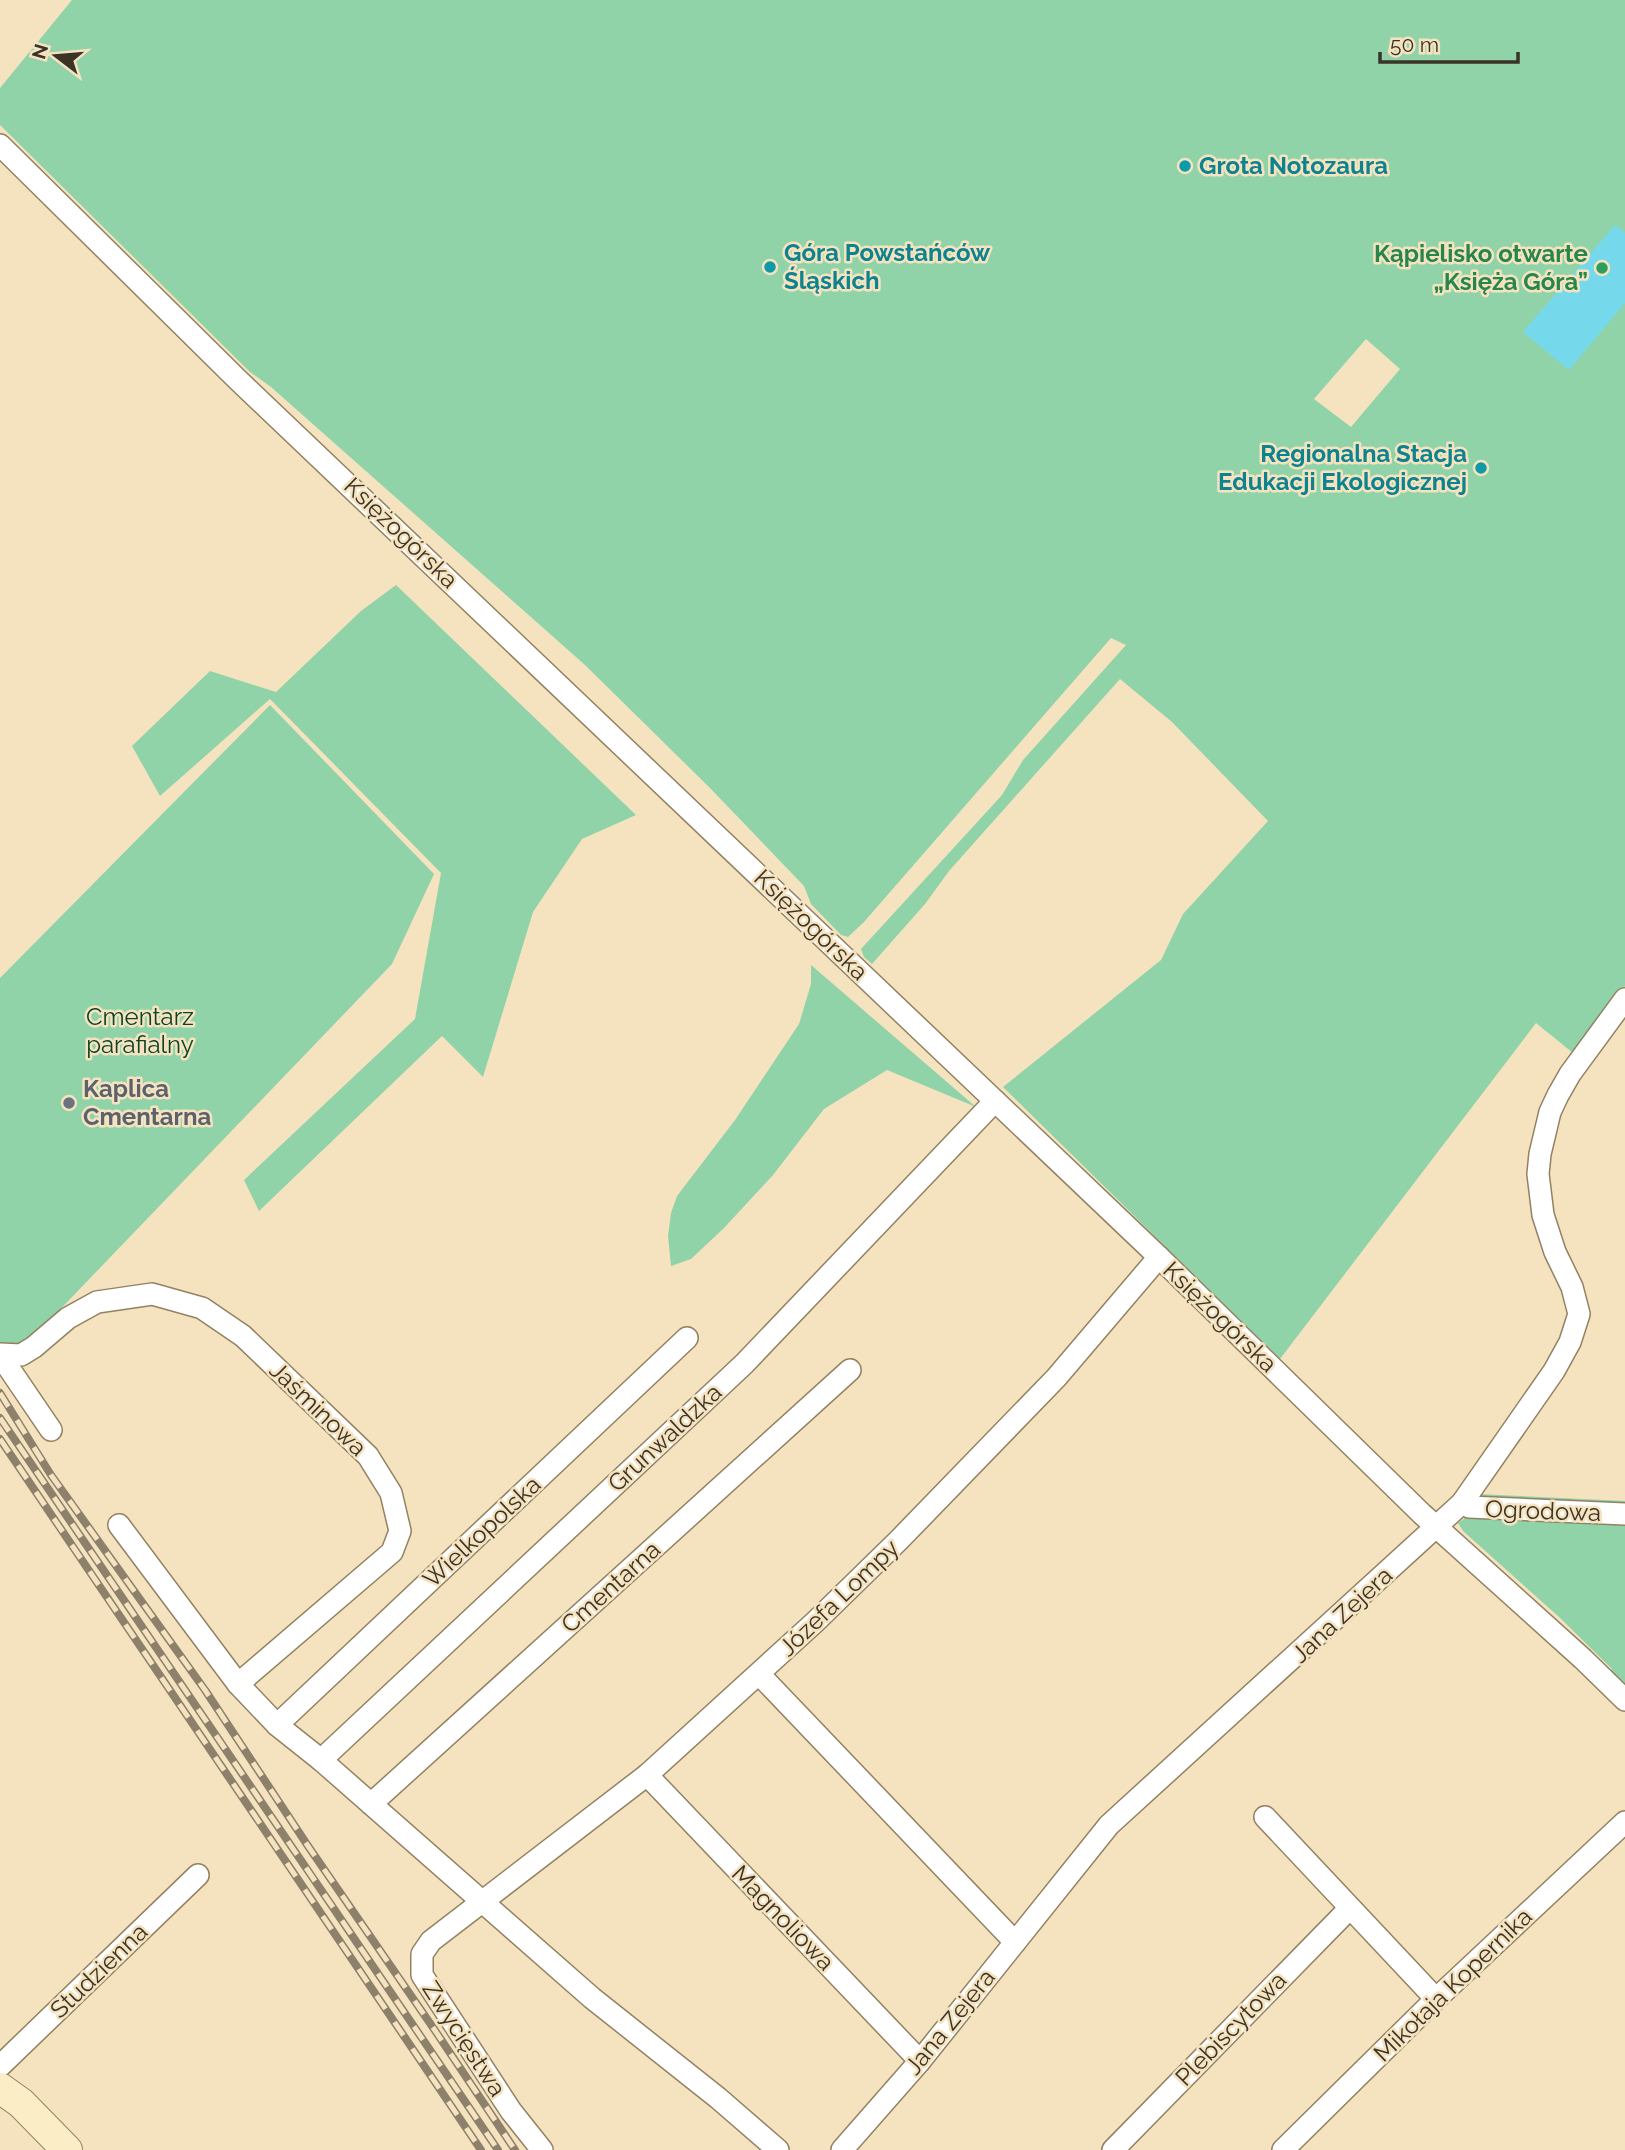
<svg xmlns="http://www.w3.org/2000/svg" width="1625" height="2150" font-family="Raleway,sans-serif">
<style>
.green{fill:#90d3a8;fill-rule:evenodd}
.water{fill:#76d9eb}
.lines{fill:none;stroke-linecap:round;stroke-linejoin:round}
.street-casing{stroke:#928262;stroke-width:24}
.secondary-casing{stroke:#928262;stroke-width:32}
.street{stroke:#fff;stroke-width:21}
.secondary{stroke:#fbeec7;stroke-width:30}
.rail-casing{stroke:#8d816b;stroke-width:8}
.rail{stroke:#f5e3c0;stroke-width:5;stroke-dasharray:16;stroke-linecap:butt}
.culture-dot{fill:#0f9aa8;stroke:#f5e3c0;stroke-width:2.5}
.leisure-dot{fill:#2e9e5b;stroke:#f5e3c0;stroke-width:2.5}
.worship-dot{fill:#6b7280;stroke:#f5e3c0;stroke-width:2.5}
.labels{text-anchor:middle;stroke-width:5;stroke-linejoin:round;paint-order:stroke}
.culture-label{font-size:24px;font-weight:bold;fill:#0d838f;stroke:#f5e3c0;text-anchor:start}
.leisure-label{font-size:24px;font-weight:bold;fill:#27864d;stroke:#f5e3c0;text-anchor:end}
.street-label{font-size:24px;fill:#3a3326;stroke:#f5e3c0}
.park-label{font-size:24px;fill:#0a4326;stroke:#f5e3c0}
.worship-label{font-size:24px;font-weight:bold;fill:#5b616d;stroke:#f5e3c0;text-anchor:start}
</style>
<rect width="100%" height="100%" fill="#f5e3c0"/>
<!-- green -->
<g class="green">
<path d="M72 0H1625V986L1573 1053 1536 1023 1280 1359 1003 1087 1161 960 1183 914 1268 821 1172 722 1120 679 949 871 925 904 872 964 864 957 861 949 1002 795 1023 760 1126 645 1111 638 864 922 848 937 841 935 811 904 804 886 709 787 585 665 271 387 250 372 0 125V88ZM1366 339 1400 369 1351 427 1314 399Z"/>
<path d="M396 585 636 815 582 839 533 912 483 1077 442 1036 259 1211 244 1180 415 1019 441 873 270 699 160 796 132 746 210 671 276 692 361 611Z"/>
<path d="M270 705 434 874 392 964 24 1347H0V978Z"/>
<path d="M811 965 976 1107 887 1070 824 1109 773 1175 724 1228 691 1259 671 1266 668 1236 671 1213 677 1196 735 1120 799 1024 811 984Z"/>
<path d="M1477 1494 1625 1501V1691L1608 1674 1612 1669 1559 1617 1463 1531 1458 1523 1464 1519Z"/>
</g>
<!-- water -->
<path class="water" d="M1615 225 1625 233V303L1569 370 1523 332Z"/>
<g class="lines">
<defs>
<g id="street">
<path d="M0 145 238 380 1159 1257 1422 1514 1583 1659 1625 1700"/>
<path d="M0 1354 21 1355 34 1347 68 1318 97 1302 152 1294 202 1308 243 1336 368 1456 391 1493 400 1531 392 1552 238 1684"/>
<path d="M0 1355 51 1430"/>
<path d="M1462 1503 1469 1507 1625 1514"/>
<path d="M119 1525 238 1684 277 1725 321 1760 592 1998 718 2098 778 2150"/>
<path d="M759 1674 1015 1942"/>
<path d="M277 1725 687 1338"/>
<path d="M321 1760 744 1364 995 1101"/>
<path d="M647 1775 920 2061"/>
<path d="M371 1804 850 1370"/>
<path d="M1265 1817 1436 1999"/>
<path d="M0 2066 198 1875"/>
<path d="M542 2150 511 2111 422 1975V1954L431 1941 647 1775 815 1622 899 1540 1056 1378 1159 1257"/>
<path d="M842 2150 920 2061 1109 1825 1462 1503 1554 1371 1570 1342 1579 1314 1572 1287 1555 1252 1543 1215 1538 1174 1540 1154 1550 1112 1558 1095 1570 1074 1625 999"/>
<path d="M1113 2150 1349 1909"/>
<path d="M1283 2150 1436 1999 1625 1822"/>
</g>
<path id="secondary" d="M0 2088 21 2103 67 2150"/>
</defs>
<!-- street casing -->
<use href="#street" class="street-casing"/>
<!-- secondary casing -->
<use href="#secondary" class="secondary-casing"/>
<!-- street -->
<use href="#street" class="street"/>
<!-- secondary -->
<use href="#secondary" class="secondary"/>
<defs>
<g id="rail">
<path d="M0 1393 51 1475 205 1690 308 1846 434 2029 515 2150"/>
<path d="M0 1418 498 2150"/>
<path d="M0 1439 481 2150"/>
</g>
</defs>
<!-- rail casing -->
<use href="#rail" class="rail-casing"/>
<!-- rail -->
<use href="#rail" class="rail"/>
</g>
<!-- markers -->
<g class="culture-dot">
<circle cx="1185" cy="166" r="7"/>
<circle cx="770" cy="267" r="7"/>
<circle cx="1481" cy="468" r="7"/>
</g>
<circle class="leisure-dot" cx="1602" cy="268" r="7"/>
<circle class="worship-dot" cx="69" cy="1103" r="7"/>
<g class="labels">
<!-- culture labels -->
<g class="culture-label">
<text x="1199" y="174">Grota Notozaura</text>
<text x="784" y="261">Góra Powstańców<tspan x="784" dy="28">Śląskich</tspan></text>
<text x="1467" y="462" text-anchor="end">Regionalna Stacja<tspan x="1467" dy="28">Edukacji Ekologicznej</tspan></text>
</g>
<!-- leisure labels -->
<g class="leisure-label">
<text x="1588" y="262">Kąpielisko otwarte<tspan x="1588" dy="28">„Księża Góra”</tspan></text>
</g>
<!-- street labels -->
<g class="street-label">
<text transform="translate(401 533) rotate(44)" y="8">Księżogórska</text>
<text transform="translate(811 925) rotate(44)" y="8">Księżogórska</text>
<text transform="translate(1220 1317) rotate(44)" y="8">Księżogórska</text>
<text transform="translate(318 1409) rotate(44)" y="8">Jaśminowa</text>
<text transform="translate(665 1438) rotate(-43)" y="8">Grunwaldzka</text>
<text transform="translate(1543 1511) rotate(2)" y="8">Ogrodowa</text>
<text transform="translate(482 1532) rotate(-43)" y="8">Wielkopolska</text>
<text transform="translate(611 1587) rotate(-42)" y="8">Cmentarna</text>
<text transform="translate(839 1598) rotate(-44)" y="8">Józefa Lompy</text>
<text transform="translate(1342 1615) rotate(-43)" y="8">Jana Zejera</text>
<text transform="translate(783 1918) rotate(46)" y="8">Magnoliowa</text>
<text transform="translate(99 1971) rotate(-44)" y="8">Studzienna</text>
<text transform="translate(1453 1985) rotate(-44)" y="8">Mikołaja Kopernika</text>
<text transform="translate(950 2022) rotate(-51)" y="8">Jana Zejera</text>
<text transform="translate(1231 2029) rotate(-46)" y="8">Plebiscytowa</text>
<text transform="translate(464 2039) rotate(57)" y="8">Zwycięstwa</text>
</g>
<!-- park labels -->
<g class="park-label">
<text x="140" y="1025">Cmentarz<tspan x="140" dy="28">parafialny</tspan></text>
</g>
<!-- worship labels -->
<g class="worship-label">
<text x="83" y="1097">Kaplica<tspan x="83" dy="28">Cmentarna</tspan></text>
</g>
</g>
<!-- north arrow -->
<g transform="translate(56 56) rotate(286)" stroke="#f5e3c0" stroke-width="5" paint-order="stroke">
<path d="M0-5L12 26L0 18L-12 26Z" fill="#3a3326"/>
<text y="-10" font-size="19" font-weight="bold" text-anchor="middle" fill="#3a3326">N</text>
</g>
<!-- scale -->
<path d="M1380 52v10h138v-10" fill="none" stroke="#3a3326" stroke-width="3.5"/>
<text x="1390" y="52" font-size="21" fill="#3a3326" stroke="#f5e3c0" stroke-width="5" paint-order="stroke">50 m</text>
</svg>
